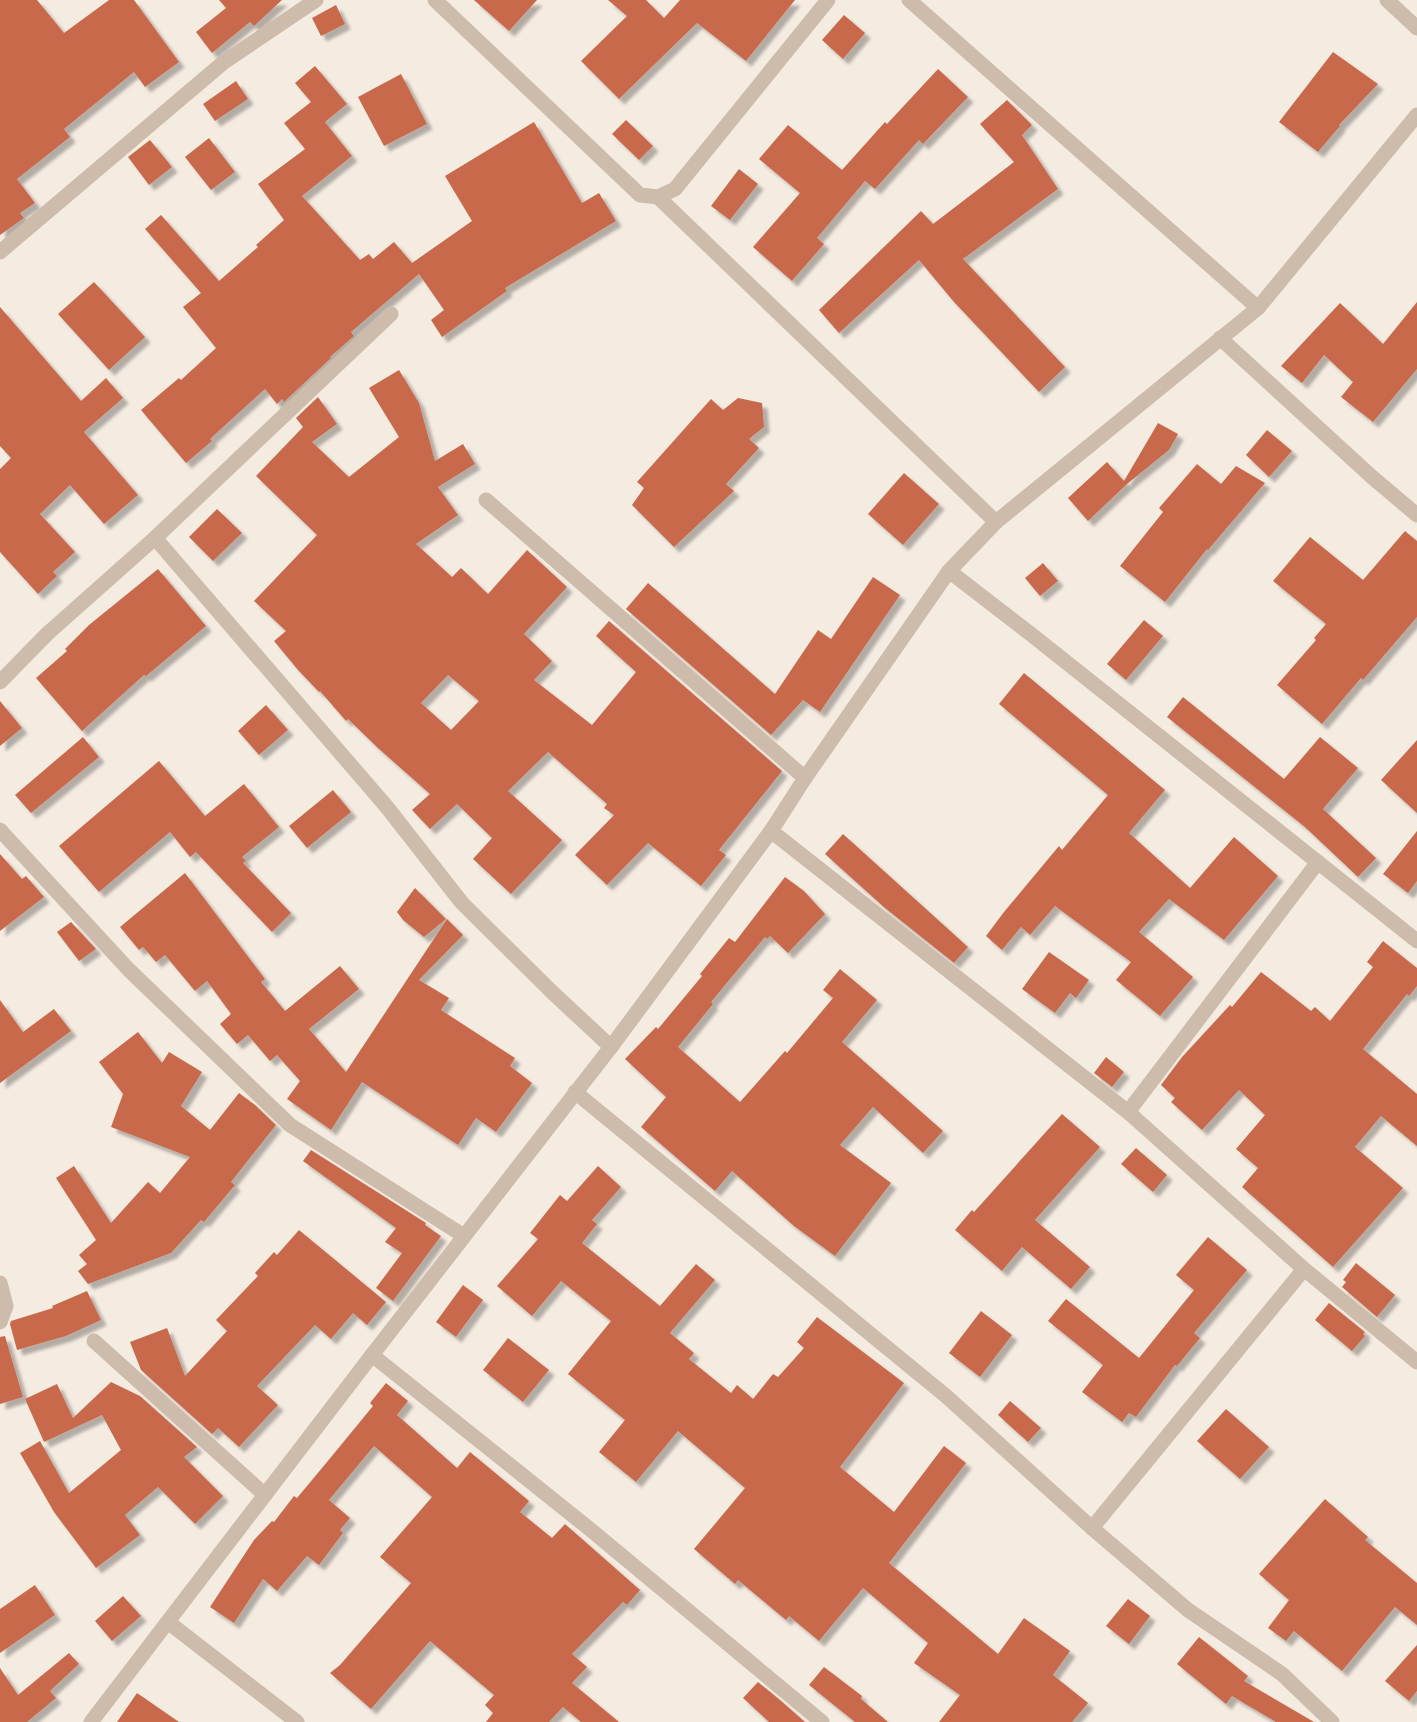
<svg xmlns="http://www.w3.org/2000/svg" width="1417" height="1722" font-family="'Sofia Sans Condensed',sans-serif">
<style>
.building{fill:#c8694b;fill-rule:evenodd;filter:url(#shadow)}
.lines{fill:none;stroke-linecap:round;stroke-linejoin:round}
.street{stroke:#cdbbac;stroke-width:15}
</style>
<defs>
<filter id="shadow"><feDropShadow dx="5.5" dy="5.5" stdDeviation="1.5" flood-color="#0004"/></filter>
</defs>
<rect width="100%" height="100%" fill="#f4ebe1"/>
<!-- building -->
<g class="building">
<path d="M0 0H37L64 33 109 0H134L179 62 145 87 134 72 64 129 70 137 17 179 35 203 20 213 24 218 0 235Z"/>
<path d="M219 0H282L254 26 250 22 212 53 196 32 226 8Z"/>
<path d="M474 0H537L509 31Z"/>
<path d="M608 0H646L664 18 680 0H795L746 61 697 23 619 99 581 61 627 16Z"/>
<path d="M336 5 345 24 321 36 312 18Z"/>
<path d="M844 15 865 33 843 59 822 40Z"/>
<path d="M1333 52 1378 84 1339 125 1340 126 1318 152 1279 122Z"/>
<path d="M315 66 347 104 325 122 352 156 302 196 360 260 369 254 373 259 394 242 412 263 472 221 445 176 534 122 582 203 599 193 616 221 505 288 507 291 442 337 431 320 444 310 419 274 351 332 354 336 330 357 331 358 284 402 282 399 277 404 265 389 210 439 212 441 186 463 141 410 179 378 181 380 216 348 183 307 201 293 145 229 161 215 219 281 258 247 256 245 284 220 258 184 305 149 284 123 311 102 295 83Z"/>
<path d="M938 69 968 97 923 144 919 140 875 189 865 181 817 238 824 244 792 281 753 247 800 193 759 159 788 125 842 170 885 122 887 124Z"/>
<path d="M401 74 427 124 384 146 358 97Z"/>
<path d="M236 81 248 99 215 121 203 104Z"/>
<path d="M1007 100 1032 125 1022 135 1058 189 963 259 1065 367 1039 392 954 302 919 260 839 333 819 310 921 211 933 224 1014 162 980 124Z"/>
<path d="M626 120 653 146 639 160 612 134Z"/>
<path d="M209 138 235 172 211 190 185 157Z"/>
<path d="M150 140 172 167 149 185 128 157Z"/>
<path d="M739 169 758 184 730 220 711 206Z"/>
<path d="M94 282 145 337 109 370 58 314Z"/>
<path d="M1417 302V369L1373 422 1341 397 1353 382 1324 355 1302 383 1281 366 1340 303 1383 344Z"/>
<path d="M0 307 81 401 106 378 123 398 84 432 138 495 104 524 70 485 40 514 75 552 53 572 57 576 38 594 0 552V469L11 458 0 446Z"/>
<path d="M399 370 419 403 435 461 463 444 475 464 438 487 458 515 416 544 452 577 461 568 488 594 527 550 567 587 524 634 552 661 534 680 592 725 636 672 596 636 609 621 782 771 719 850 726 855 701 886 648 843 607 885 575 855 614 815 604 808 607 804 548 752 508 791 562 840 511 894 473 859 492 838 457 804 430 829 412 810 430 794 378 748 348 719 346 721 320 691 319 692 298 670 274 641 286 631 254 601 317 535 256 476 303 427 296 418 318 397 337 424 312 442 349 477 399 437 369 388ZM448 675 479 701 451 730 421 703Z"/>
<path d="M738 398 762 403 764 427 749 439 759 448 726 484 734 491 674 547 632 505 644 488 637 482 711 399 723 410Z"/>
<path d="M1158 423 1178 434 1169 450 1127 484 1088 521 1068 498 1107 462 1124 481Z"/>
<path d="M1267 430 1292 451 1269 477 1246 455Z"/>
<path d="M1197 464 1221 484 1236 466 1265 483 1208 550 1207 549 1165 602 1120 566 1163 512 1159 508Z"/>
<path d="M904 473 939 504 903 545 868 514Z"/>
<path d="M217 509 242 533 213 561 189 537Z"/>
<path d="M1405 531 1417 541V617L1363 680 1361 678 1322 724 1277 685 1316 640 1314 638 1326 624 1273 581 1310 537 1363 580Z"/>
<path d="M1043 563 1058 581 1040 596 1025 578Z"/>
<path d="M158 569 206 626 146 676 144 675 82 731 36 678 67 651 65 649 89 625Z"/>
<path d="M873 577 900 595 820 712 803 700 771 735 626 609 648 583 775 694 818 630 831 639Z"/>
<path d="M1144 620 1163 636 1126 680 1107 664Z"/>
<path d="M1024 673 1165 790 1129 833 1190 888 1234 837 1278 876 1224 940 1169 899 1139 932 1193 977 1160 1016 1116 980 1131 962 1055 906 1030 935 1021 927 1002 950 986 936 1004 912 1059 846 1062 850 1108 795 999 704Z"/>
<path d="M1183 697 1284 779 1320 737 1358 768 1323 809 1376 858 1358 877 1305 827 1167 717Z"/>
<path d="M0 701 22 728 0 746Z"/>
<path d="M266 705 288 730 259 755 238 731Z"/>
<path d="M83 737 99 757 31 813 15 795Z"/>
<path d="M1417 740V813L1381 780Z"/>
<path d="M159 761 205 816 244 784 279 827 242 857 246 861 243 863 291 913 272 932 196 852 190 857 170 832 99 892 59 846Z"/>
<path d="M333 790 351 812 307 848 289 826Z"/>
<path d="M1417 831V881L1408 893 1383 874Z"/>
<path d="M843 834 968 947 954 963 885 908 825 854Z"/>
<path d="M0 854 22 879 26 876 44 897 0 931Z"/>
<path d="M185 873 265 979 261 982 285 1011 340 966 359 989 309 1029 346 1072 447 919 463 935 419 980 449 998 441 1010 515 1058 510 1066 532 1083 496 1132 476 1118 458 1145 362 1082 331 1130 287 1099 300 1081 277 1055 270 1061 248 1035 237 1044 220 1024 231 1014 207 981 195 991 165 955 156 962 143 947 139 950 120 927Z"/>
<path d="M785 877 804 891 825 914 788 953 770 936 767 939 765 937 711 1002 713 1004 678 1047 740 1102 785 1051 787 1053 833 998 823 990 840 969 877 1000 842 1042 943 1131 923 1153 873 1107 840 1145 891 1183 835 1256 794 1226 732 1171 715 1191 641 1127 666 1097 625 1059 656 1027 658 1029 702 976 700 974 729 938 735 942Z"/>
<path d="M415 888 446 919 424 937 403 920 397 912Z"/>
<path d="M71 922 96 949 79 961 57 932Z"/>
<path d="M1383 941 1417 968V986L1409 996 1407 994 1363 1049 1417 1094V1146L1381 1116 1355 1147 1403 1188 1333 1267 1242 1187 1258 1168 1236 1149 1265 1115 1239 1090 1202 1130 1171 1102 1175 1098 1161 1085 1182 1057 1230 1005 1232 1007 1261 972 1311 1011 1315 1007 1330 1021 1373 967 1367 962Z"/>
<path d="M1049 952 1089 980 1076 998 1070 993 1055 1013 1022 989Z"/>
<path d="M0 1000 23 1032 54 1009 71 1031 0 1083Z"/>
<path d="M138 1032 162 1063 169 1052 202 1072 181 1106 210 1130 239 1093 255 1105 276 1125 231 1182 235 1185 204 1222 201 1220 171 1253 88 1284 78 1271 87 1264 79 1255 96 1240 56 1178 74 1166 111 1223 148 1182 160 1193 190 1157 111 1127 123 1094 99 1062Z"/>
<path d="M1106 1057 1124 1072 1112 1087 1094 1073Z"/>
<path d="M1062 1114 1100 1147 1035 1220 1090 1267 1071 1289 1022 1247 1002 1271 955 1230 972 1210 974 1212Z"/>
<path d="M1136 1148 1167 1175 1153 1192 1121 1164Z"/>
<path d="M311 1150 426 1223 425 1225 441 1236 393 1301 376 1288 402 1253 385 1242 396 1228 303 1161Z"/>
<path d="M598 1166 621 1187 592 1220 597 1224 582 1243 660 1306 696 1264 715 1280 670 1333 694 1353 689 1359 731 1393 737 1385 753 1399 773 1374 778 1377 804 1348 797 1342 817 1317 904 1383 840 1467 894 1512 944 1446 966 1463 889 1563 998 1654 1024 1618 1070 1651 1053 1675 1088 1703 1072 1722H939L960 1695 914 1663 928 1643 863 1588 819 1641 789 1616 786 1620 738 1580 735 1584 694 1549 745 1488 678 1431 636 1482 599 1452 625 1420 568 1374 611 1321 561 1281 532 1316 497 1286 538 1239 530 1233 560 1195 567 1201Z"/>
<path d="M299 1230 386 1302 367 1325 353 1313 331 1339 315 1325 257 1386 278 1405 239 1447 218 1428 212 1434 141 1370 130 1342 167 1328 185 1376 227 1331 216 1320 258 1276 255 1273 274 1252 277 1255Z"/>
<path d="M1208 1237 1247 1270 1194 1333 1200 1338 1177 1366 1175 1365 1136 1417 1129 1413 1122 1422 1082 1392 1103 1365 1048 1321 1066 1299 1139 1358 1194 1290 1176 1275Z"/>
<path d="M1356 1263 1395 1295 1377 1317 1342 1287 1346 1282 1343 1280Z"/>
<path d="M463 1285 483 1300 456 1337 436 1322Z"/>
<path d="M87 1291 101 1320 66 1336 17 1350 10 1324 11 1321 53 1308 52 1306Z"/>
<path d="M1329 1303 1365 1332 1363 1334 1365 1336 1352 1351 1315 1320Z"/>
<path d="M981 1311 1012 1335 980 1377 949 1353Z"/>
<path d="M5 1336 23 1397 0 1404V1337Z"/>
<path d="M508 1338 549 1370 523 1402 483 1370Z"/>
<path d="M111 1382 140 1396 197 1447 184 1457 223 1496 195 1524 158 1487 125 1515 140 1535 96 1568 54 1512 20 1453 40 1441 69 1493 121 1450 102 1415 44 1442 25 1399 57 1384 73 1418Z"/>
<path d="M386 1383 408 1401 397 1415 457 1468 470 1452 529 1501 520 1512 552 1538 565 1524 640 1590 627 1605 623 1602 572 1654 587 1667 572 1683 619 1722H581L563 1707 549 1722H486L493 1713 485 1705 494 1695 430 1641 371 1709 330 1673 340 1665 411 1583 380 1557 432 1497 374 1446 329 1500 350 1518 340 1530 343 1533 319 1565 307 1556 277 1591 263 1579 234 1623 210 1607 254 1540 272 1521 274 1522 294 1496 297 1498 327 1462 373 1406 370 1403Z"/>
<path d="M1010 1401 1041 1428 1028 1442 998 1415Z"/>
<path d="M1226 1409 1269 1447 1240 1479 1197 1441Z"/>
<path d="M1325 1499 1368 1537 1365 1540 1417 1583V1625L1395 1607 1342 1671 1294 1631 1286 1641 1268 1628 1289 1600 1259 1574Z"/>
<path d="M35 1585 55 1615 0 1653V1609Z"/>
<path d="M123 1596 141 1616 112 1641 95 1621Z"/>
<path d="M1128 1599 1150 1616 1129 1644 1106 1626Z"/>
<path d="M1199 1637 1248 1676 1244 1681 1314 1722H1276L1232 1696 1226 1704 1177 1664Z"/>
<path d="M1417 1645V1691L1409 1701 1385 1681Z"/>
<path d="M69 1653 79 1664 50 1691 56 1698 27 1722H0V1668L18 1695Z"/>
<path d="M824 1667 862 1696 861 1699 888 1722H855L809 1685Z"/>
<path d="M758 1682 780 1700 805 1722H769L743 1698Z"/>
<path d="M137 1693 179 1722H117Z"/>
</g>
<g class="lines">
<!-- street -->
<g class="street">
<path d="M435 0 640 195 658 197 675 189 828 0"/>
<path d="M909 0 1258 308"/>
<path d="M1387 0 1417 28"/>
<path d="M658 197 996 522"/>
<path d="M0 252 224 62 316 0"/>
<path d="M1220 338 1372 477 1417 515"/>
<path d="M486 500 805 778"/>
<path d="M155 538 386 806 462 903 552 992 611 1047"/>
<path d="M949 571 1032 635 1417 941"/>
<path d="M0 682 47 634 155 538 391 314"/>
<path d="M0 830 129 970 290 1125 464 1236"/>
<path d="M771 831 1128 1112 1304 1269 1417 1362"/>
<path d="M575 1092 946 1396 1092 1528 1188 1610 1282 1674 1332 1722"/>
<path d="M1128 1112 1318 862"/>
<path d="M0 1283 6 1306 0 1322"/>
<path d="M94 1341 265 1495"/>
<path d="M372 1355 586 1526 822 1722"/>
<path d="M1092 1528 1304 1269"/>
<path d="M168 1622 297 1722"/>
<path d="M91 1722 372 1355 611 1047 771 831 805 778 949 571 996 522 1258 308 1417 115"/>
</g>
</g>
</svg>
